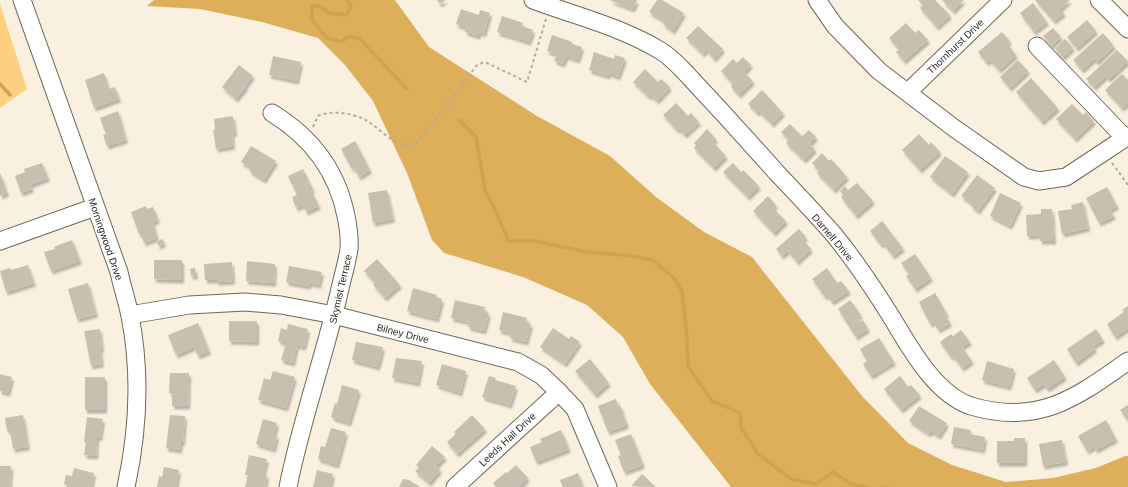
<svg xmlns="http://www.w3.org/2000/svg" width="1128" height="487" font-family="Helvetica,sans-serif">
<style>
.green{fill:#fdd080}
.forest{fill:#deaf5b}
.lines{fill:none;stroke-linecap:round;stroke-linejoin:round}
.stream{stroke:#d0a34e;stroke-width:3.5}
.building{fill:#c8bfaf;filter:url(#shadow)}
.minor-casing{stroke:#6f6759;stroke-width:19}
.path{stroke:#b1aa9d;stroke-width:2;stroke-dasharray:3 3;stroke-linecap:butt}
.minor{stroke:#fff;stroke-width:17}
.labels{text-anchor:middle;stroke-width:3.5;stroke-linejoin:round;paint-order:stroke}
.street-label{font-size:10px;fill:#2e2b25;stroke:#fff}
</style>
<defs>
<filter id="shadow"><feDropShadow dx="2" dy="3.5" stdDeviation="1" flood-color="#0004"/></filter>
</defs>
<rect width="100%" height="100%" fill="#faf0e0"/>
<!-- green -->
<path class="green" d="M0 4 27 89 0 108Z"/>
<!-- forest -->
<path class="forest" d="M154 0H395L429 47 537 116 610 156 656 197 704 232 752 257 862 396 908 443 952 465 1006 482 1053 478 1096 468 1125 456H1128V487H731L650 384 623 337 587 305 523 277 444 253 432 240 407 173 373 101 345 65 318 38 262 22 200 9 147 6Z"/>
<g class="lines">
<!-- stream -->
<g class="stream">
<path d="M347 0 351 6 347 15 329 13 320 6H312V20L327 38 341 42 349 36 360 39 407 89"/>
<path d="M0 84 10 95"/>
<path d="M459 120 476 137 485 191 492 203 509 241H535L587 252 624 255 653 260 676 280 682 292 687 338 688 366 712 401 740 413 741 427 758 454 791 479 816 484 833 472 851 484 867 487"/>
<path d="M882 487H887"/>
</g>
</g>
<!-- building -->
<g class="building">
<path d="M437 0H446L440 4Z"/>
<path d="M609 0H637L633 9Z"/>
<path d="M657 0H662L684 13 673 31 663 24 664 21 649 12Z"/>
<path d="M918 0H935L950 15 937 27 920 8 923 5Z"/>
<path d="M942 0H964L953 11Z"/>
<path d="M1035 0H1070L1060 9 1064 13 1054 21Z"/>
<path d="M1033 3 1047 22 1034 32 1020 13Z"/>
<path d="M461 9 479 15 480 10 490 13 484 34 480 32 478 36 465 32 466 28 456 24Z"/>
<path d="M502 16 523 23 522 26 533 30 529 42 497 32Z"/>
<path d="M1087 20 1096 31 1077 48 1067 37Z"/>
<path d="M906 23 915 33 919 30 928 40 904 61 896 52 899 49 889 38Z"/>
<path d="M698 26 723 49 714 59 706 50 703 54 686 38Z"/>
<path d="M1053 28 1061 37 1051 46 1043 36Z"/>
<path d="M1002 32 1010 41 1007 43 1016 55 999 70 990 60 987 63 978 52Z"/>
<path d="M1103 33 1114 46 1097 62 1094 59 1082 70 1073 60Z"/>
<path d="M552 35 572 42V44L582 47 578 60 566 56 563 64 554 61 557 54 547 51Z"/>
<path d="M1065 39 1073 48 1063 57 1055 49Z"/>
<path d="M1117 50 1128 61 1109 79 1106 76 1094 87 1086 79Z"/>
<path d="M594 52 614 59 615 55 625 58 618 77 609 73 608 76 589 70Z"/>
<path d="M273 56 301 62 297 81 269 75Z"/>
<path d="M743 57 751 65 744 72 753 81 739 95 731 87 733 84 721 71 733 59 737 63Z"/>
<path d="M1018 60 1028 71 1010 88 1000 77Z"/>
<path d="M239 65 253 76 245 86 246 87 236 99 222 87Z"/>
<path d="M645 69 658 82 661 79 670 87 657 101 650 95 649 97 633 82Z"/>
<path d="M104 73 109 89 115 87 119 99 94 108 85 80Z"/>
<path d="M1122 74 1128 80V103L1122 108 1105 90Z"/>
<path d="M1031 78 1058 108 1042 122 1016 92Z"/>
<path d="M762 90 783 113 772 124 759 111 757 113 748 104Z"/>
<path d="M676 103 688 116 691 113 699 122 685 135 679 129 677 130 663 115Z"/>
<path d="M1072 104 1083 115 1086 112 1094 121 1075 139 1056 119Z"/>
<path d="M118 111 126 140 107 146 103 135 106 134 100 118Z"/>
<path d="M233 116 235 133H232L233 146 216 149 213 130H215L214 119Z"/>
<path d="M790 124 802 136 809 130 816 137 809 144 815 149 804 160 786 143 789 140 781 132Z"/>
<path d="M707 129 716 139 713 142 726 156 714 168 694 148 696 145 694 143Z"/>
<path d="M919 134 929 145 931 142 940 152 920 170 902 150Z"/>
<path d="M355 141 370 170 359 177 354 168 352 169 341 149Z"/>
<path d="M251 146 276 161 264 180 249 171 251 168 241 162Z"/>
<path d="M822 153 829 161 831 159 847 177 834 190 817 173 819 171 812 163Z"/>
<path d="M945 156 968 172 952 194 930 177Z"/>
<path d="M42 163 48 178 30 185 32 189 21 193 15 176 25 172 24 169Z"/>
<path d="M733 163 741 172 743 170 759 186 748 197 723 172Z"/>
<path d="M303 169 313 190 311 191 319 206 306 212 303 205 296 208 292 197 297 195 288 176Z"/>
<path d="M0 173 7 193 0 196Z"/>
<path d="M977 175 995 188 978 211 971 206 972 204 961 196Z"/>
<path d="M857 183 873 201 856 216 841 197 843 195 840 191 845 186 848 190Z"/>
<path d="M1107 187 1117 206 1110 210 1114 216 1099 223 1086 198Z"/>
<path d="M387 190 393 219 373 223 368 193Z"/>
<path d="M1000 193 1021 203 1010 226 990 216Z"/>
<path d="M768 196 776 205 773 208 786 221 774 233 753 211Z"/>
<path d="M1083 202 1088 228 1062 234 1058 211 1072 209 1071 205Z"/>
<path d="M146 206 147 209 153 207 158 220 153 222 157 238 144 243 141 234H139L131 212Z"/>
<path d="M1041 209H1052L1054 241H1040V235L1027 236 1026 215 1041 214Z"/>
<path d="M882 221 903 248 893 256 883 243 881 245 870 231Z"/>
<path d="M799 229 806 237 803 240 811 249 797 262 788 251 782 256 776 249Z"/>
<path d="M163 239 164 244 158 246 157 241Z"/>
<path d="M72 240 80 261 51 271 44 252 55 249 54 247Z"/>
<path d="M915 254 931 278 915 289 906 276 909 274 901 263Z"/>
<path d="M377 259 400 285 385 298 373 285 375 283 364 271Z"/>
<path d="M154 260H182V280L154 279Z"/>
<path d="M247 261 275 264 274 283 246 281Z"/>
<path d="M232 262 233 281 217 282V280H205L204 264Z"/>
<path d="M28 265 34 283 6 292 0 271 10 268 11 270Z"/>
<path d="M289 266 322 272 319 285 310 283 309 286 286 282Z"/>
<path d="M195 268 196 276H191L190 269Z"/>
<path d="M827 268 837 283 841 281 849 291 832 302 827 295 825 297 812 279Z"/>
<path d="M88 283 96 314 77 319 68 289Z"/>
<path d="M413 288 437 295 436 297 442 299 437 319 407 311Z"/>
<path d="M935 293 947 314 945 315 950 323 938 330 934 322 930 324 919 302Z"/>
<path d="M455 300 485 307 484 312 489 313 484 331 468 327 469 322 451 318Z"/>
<path d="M850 300 861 315 858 317 861 322 863 320 868 329 856 337 838 309Z"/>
<path d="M1128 306V328L1115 337 1107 324 1124 312 1122 310Z"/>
<path d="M503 312 527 318 526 322 531 324 526 342 510 338 511 333 499 330Z"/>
<path d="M229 321H257V342L229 341Z"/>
<path d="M198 323 209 351 198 356 194 347 176 355 168 335Z"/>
<path d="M288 324 308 329 304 347 297 345 293 363 281 360 286 343 278 341 281 328 287 330Z"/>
<path d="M553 328 569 339 571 336 580 342 565 364 540 347Z"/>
<path d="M100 329 102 349H100L102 364 91 366 84 331Z"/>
<path d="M1096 329 1103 340 1093 346 1095 349 1076 363 1067 349Z"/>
<path d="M961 330 970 342 962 347 972 361 962 368 953 356 951 357 940 342 951 334 953 336Z"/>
<path d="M879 338 894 362 871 376 863 364 867 361 860 349Z"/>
<path d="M356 342 383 347 378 367 352 360Z"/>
<path d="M396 358 422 361 418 383 392 378Z"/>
<path d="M590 359 609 383 595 395 575 371Z"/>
<path d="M1054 360 1065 377 1047 389 1044 384 1035 390 1027 378Z"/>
<path d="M987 361 1014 369 1009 387 982 380Z"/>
<path d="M442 364 466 371 460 393 436 385Z"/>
<path d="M273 371 295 377 286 408 258 400 264 378 270 380Z"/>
<path d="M170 373H189L188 406H172V393H169Z"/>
<path d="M0 374 12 377 8 393 0 391Z"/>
<path d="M489 376 496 378 495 380 516 386 510 405 482 397Z"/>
<path d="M900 376 908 387 911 385 920 395 901 410 884 389Z"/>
<rect x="85" y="377" width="20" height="33"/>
<path d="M342 385 359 390 349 423 331 417 335 403 337 404Z"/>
<path d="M616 399 618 406 620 405 627 425 608 432 598 406Z"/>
<path d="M1128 405V421L1120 410Z"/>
<path d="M919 406 947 423 939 436 931 431 929 434 909 421Z"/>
<path d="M23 415 28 447 13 449 10 431H7L5 418Z"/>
<path d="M170 415 185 416 183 442H181L180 450 166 448Z"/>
<path d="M472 415 485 429 457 454 447 442 456 434 454 432Z"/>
<path d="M87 417 103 419 100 438 97 437 96 456 84 455 86 442H84Z"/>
<path d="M263 419 277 423 274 435H277L274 449 256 444Z"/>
<path d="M1106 420 1116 439 1096 450 1094 447 1087 451 1078 436Z"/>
<path d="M954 427 971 430 970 434 985 437 983 450 951 444Z"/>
<path d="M331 428 346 432 337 465 318 459 321 446 325 447Z"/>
<path d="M561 430 569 449 536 462 530 447 542 442 540 439Z"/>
<path d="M631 434 643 465 624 472 618 456 621 455 615 440Z"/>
<path d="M1014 438H1025V463H997V441H1014Z"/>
<path d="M1062 440 1066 462 1043 466 1039 444Z"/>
<path d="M432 446 445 457 436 466 440 470 429 483 415 471 419 468 416 465Z"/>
<path d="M249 455 267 459 263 474 267 475 265 487H245L248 475H245Z"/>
<path d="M516 465 528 478 519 487H496L493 483 506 472 507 473Z"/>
<path d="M0 466H11L10 487H0Z"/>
<path d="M164 467 179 470 176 487H157L159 476 162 477Z"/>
<path d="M74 468 94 473 91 487H69V486L64 484 66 475 72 476Z"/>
<path d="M317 470 333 474 330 487H313Z"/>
<path d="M578 473 583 487H563L560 480Z"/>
<path d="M642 474 656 487 631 486Z"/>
<path d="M403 479 409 480 420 487H399Z"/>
</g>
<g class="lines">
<defs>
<g id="minor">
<path d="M22 0 119 272C122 286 127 301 130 316 141 372 138 432 126 487"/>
<path d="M533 0C576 16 622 27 661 51 669 56 676 63 682 69 714 103 745 137 776 172 796 193 816 214 835 236 856 262 874 289 892 318 910 348 935 394 971 406 1038 426 1076 398 1128 361"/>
<path d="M817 0 835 26 879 71 954 128 1024 177 1039 181 1066 177 1128 136"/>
<path d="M1099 0 1128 29"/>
<path d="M1037 46 1125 138"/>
<path d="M908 92 1003 0"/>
<path d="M272 113C311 137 337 170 346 216 348 226 350 238 349 249 347 263 342 279 339 293 324 358 301 421 288 487"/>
<path d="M0 241 95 207"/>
<path d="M130 315 189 305 245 302 281 305 334 315 518 362 541 375 559 392 575 409 608 487"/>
<path d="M455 487 559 392"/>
</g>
</defs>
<!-- minor casing -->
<use href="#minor" class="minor-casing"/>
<!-- path -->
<g class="path">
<path d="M313 127 318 116C331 110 351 113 364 119 379 127 396 150 415 144L456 94 476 66 482 63H487L527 82 546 19"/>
<path d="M1112 163 1128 185"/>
</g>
<!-- minor -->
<use href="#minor" class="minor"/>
</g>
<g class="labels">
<!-- street labels -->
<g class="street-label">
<text transform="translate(955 46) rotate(-44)" y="4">Thornhurst Drive</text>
<text transform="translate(833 237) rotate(50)" y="4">Darnell Drive</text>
<text transform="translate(106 239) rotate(71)" y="4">Morningwood Drive</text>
<text transform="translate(340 289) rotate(-77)" y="4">Skymist Terrace</text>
<text transform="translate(403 333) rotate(14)" y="4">Bilney Drive</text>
<text transform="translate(507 439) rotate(-43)" y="4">Leeds Hall Drive</text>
</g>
</g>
</svg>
